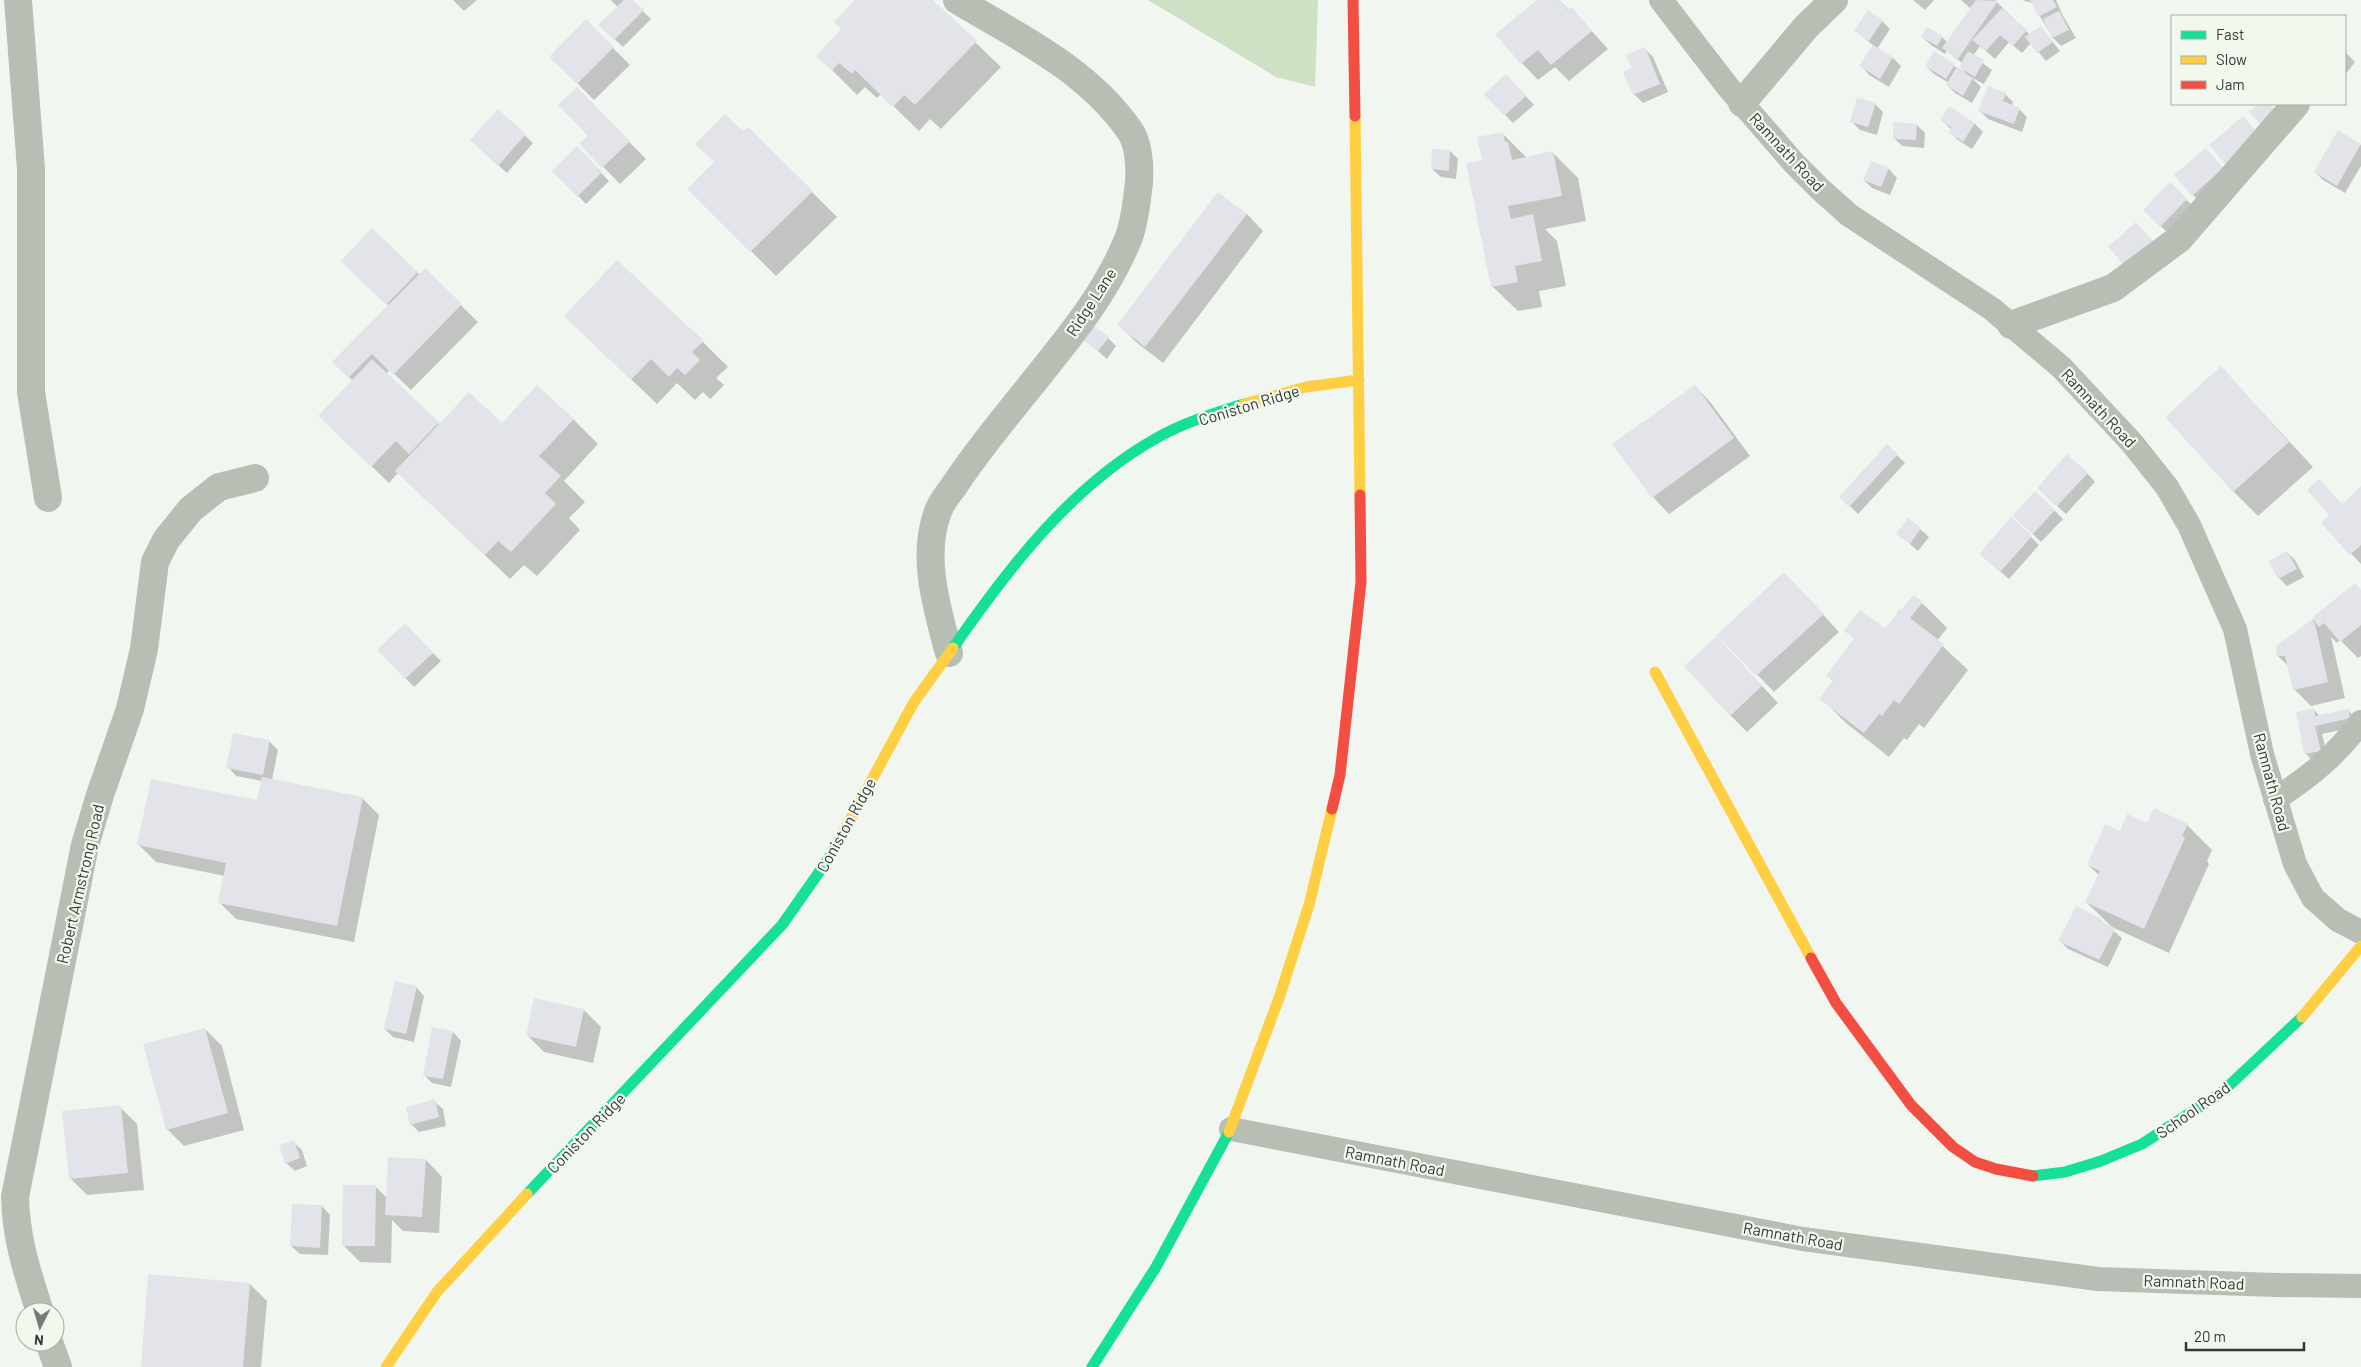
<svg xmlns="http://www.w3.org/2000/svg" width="2361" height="1367" font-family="Barlow,sans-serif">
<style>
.green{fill:#cee1c5}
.shadow{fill:#0003}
.building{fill:#e2e4e9}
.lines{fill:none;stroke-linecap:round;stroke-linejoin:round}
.lane{stroke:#b7beb4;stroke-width:24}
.street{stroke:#b7beb4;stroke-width:28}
.fast{stroke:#16e098;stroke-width:11}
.slow{stroke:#ffcf43;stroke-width:11}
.jam{stroke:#f24e42;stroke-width:11}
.labels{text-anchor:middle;stroke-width:4.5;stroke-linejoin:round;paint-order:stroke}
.street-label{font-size:16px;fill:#353834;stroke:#f1f8ee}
</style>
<rect width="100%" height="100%" fill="#f2f6f0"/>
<!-- green -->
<path class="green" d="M1148 0H1318L1315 87 1276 77Z"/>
<!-- shadow -->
<g class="shadow">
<path d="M453 0H477L464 11Z"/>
<path d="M611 0H631L651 19 623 47 600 25 618 7Z"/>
<path d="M856 0H931L1001 67 941 129 930 119 919 131 881 94 877 98 865 87 857 95 818 56 843 29Z"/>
<path d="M1539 0H1559L1570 11 1572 9 1608 49 1569 81 1555 67 1538 80 1522 63Z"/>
<path d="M1913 0H1934L1925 10Z"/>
<path d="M1961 0H1995L2030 35 2041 27 2060 51 2046 61 2031 43 2022 53 2009 42 1995 59 1980 46 1973 56 1992 70 1984 84 1972 78 1981 87 1972 103 1955 93 1947 85 1949 83 1934 74 1926 66 1934 53 1968 75 1960 67 1962 63 1947 51 1945 54 1931 45 1922 37H1942L1947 42 1971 9Z"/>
<path d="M2022 0H2056L2063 16 2076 38 2061 46 2053 38 2032 3Z"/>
<path d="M586 21 630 65 594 100 551 57Z"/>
<path d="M1882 21 1890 29 1877 49 1893 58 1901 66 1889 87 1869 75 1861 66 1874 46 1856 31Z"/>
<path d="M1645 49 1653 57 1668 92 1643 103 1634 94 1633 69Z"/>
<path d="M2345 52 2355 62 2345 75Z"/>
<path d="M1514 84 1534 105 1513 123 1505 115Z"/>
<path d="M577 89 646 159 620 184 581 144 589 136Z"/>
<path d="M2005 94 2013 102 2012 106 2019 109 2027 117 2022 132 1988 119 1980 111Z"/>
<path d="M1875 104 1883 112 1877 135 1860 130 1851 121Z"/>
<path d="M1949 107 1975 124 1983 132 1972 149 1958 140 1950 132 1952 130 1941 120Z"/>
<path d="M498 111 533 143 507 173 479 148Z"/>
<path d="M1917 125 1925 133 1924 148 1902 146 1894 138Z"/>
<path d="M748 128 837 217 776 276 689 189Z"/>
<path d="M2338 132 2361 145V166L2345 193 2323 180 2315 172Z"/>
<path d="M1502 133 1527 158 1553 153 1578 178 1586 221 1545 229 1557 241 1566 286 1539 291 1542 307 1518 311 1493 287 1483 161Z"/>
<path d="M577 148 609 181 586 204 554 171Z"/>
<path d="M2206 150 2230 177 2201 203 2193 195Z"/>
<path d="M1450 151 1458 159 1456 179 1441 177 1432 169Z"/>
<path d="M1872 163 1889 169 1897 178 1890 195 1872 188 1864 180Z"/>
<path d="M2170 184 2195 208 2169 234 2144 210Z"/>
<path d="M1247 214 1263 231 1163 363 1136 342 1119 325Z"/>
<path d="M372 230 420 275 425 270 478 322 411 390 390 370 386 374 440 425 502 424 573 419 598 444 564 481 585 502 569 518 580 530 537 576 524 565 510 579 398 473 389 483 336 432 353 381 334 362 389 306 343 261Z"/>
<path d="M565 316 703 342 728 367 716 378 724 385 710 399 703 392 695 400 677 383 657 404Z"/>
<path d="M1108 338 1116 346 1107 359 1085 340Z"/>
<path d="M2221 368 2313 467 2258 516 2233 491Z"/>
<path d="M1695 386 1711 403 1750 456 1669 514 1653 497Z"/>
<path d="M1888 446 1905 463 1858 514 1849 505Z"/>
<path d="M2087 473 2095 482 2066 514 2046 496Z"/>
<path d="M2361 488V564L2322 523Z"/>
<path d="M2054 510 2063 519 2041 542 2014 516Z"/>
<path d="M1920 529 1929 537 1918 551 1898 534Z"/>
<path d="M2031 537 2039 545 2009 579 1989 562Z"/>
<path d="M2287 552 2295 560 2304 577 2287 586 2279 578Z"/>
<path d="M2355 585 2361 591V656L2358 658 2340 640 2337 643 2331 637 2345 698 2311 706 2294 689 2289 667 2278 656V645L2313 620Z"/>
<path d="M1801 591 1839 632 1774 692 1719 635Z"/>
<path d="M1922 603 1947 628 1937 641 1968 670 1924 728 1919 724 1907 740 1904 738 1889 757 1846 723 1821 698 1833 681 1828 676 1855 639 1846 631 1885 630 1900 610 1902 612Z"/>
<path d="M405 625 441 661 414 687 379 650Z"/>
<path d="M1717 638 1778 703 1747 732 1730 715Z"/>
<path d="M2313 709 2320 716 2348 710 2356 719 2358 726 2322 734 2328 759 2314 762 2306 754Z"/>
<path d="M269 741 278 750 272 780 362 798 379 815 354 942 236 919 219 902 225 876 156 862 139 845 258 801 262 781 236 776 228 767Z"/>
<path d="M2148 825H2187L2212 850 2207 861 2209 864 2169 953 2112 927 2086 902 2099 875 2088 865 2120 832Z"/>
<path d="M2099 919 2122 938 2108 967 2068 949 2060 941Z"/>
<path d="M416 987 424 996 414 1042 393 1037 385 1029Z"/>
<path d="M584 1010 601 1027 593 1063 544 1052 527 1035Z"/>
<path d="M205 1029 222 1046 244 1130 184 1146 167 1129Z"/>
<path d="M453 1032 461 1041 451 1087 432 1083 424 1075Z"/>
<path d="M434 1101 443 1109 446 1126 419 1132 411 1124Z"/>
<path d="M120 1107 137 1124 144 1190 87 1195 70 1178Z"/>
<path d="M293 1142 302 1150 307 1166 295 1171 286 1163Z"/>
<path d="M426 1160 442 1177 439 1233 403 1231 392 1220 391 1263 360 1262 343 1245 375 1186 387 1198Z"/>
<path d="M322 1206 330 1215 328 1255 300 1254 291 1246Z"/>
<path d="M250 1284 267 1301 261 1367H142Z"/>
</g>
<!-- building -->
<g class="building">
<path d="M624 0H633L644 10 614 40 598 25Z"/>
<path d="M855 0H933L977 41 915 105 904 95 893 107 855 70 852 74 839 63 832 71 816 56 841 29 834 22Z"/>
<path d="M1537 0H1559L1568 10 1572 7 1592 31 1551 65 1538 50 1521 64 1495 34Z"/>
<path d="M1976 0 1998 1 1958 59 1942 48Z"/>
<path d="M2030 0H2053L2057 7 2038 17Z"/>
<path d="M2002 8 2027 30 2013 46 2000 35 1986 51 1972 40Z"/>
<path d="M1868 10 1883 20 1869 41 1854 31Z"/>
<path d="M2059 11 2069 30 2052 38 2043 19Z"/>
<path d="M586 19 614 47 577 84 549 57Z"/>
<path d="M2041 26 2053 42 2037 53 2025 37Z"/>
<path d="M1927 27 1943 36 1937 46 1921 37Z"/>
<path d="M1873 45 1893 57 1880 79 1859 66Z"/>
<path d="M1645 47 1660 84 1633 95 1623 72 1632 68 1626 55Z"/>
<path d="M1934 51 1955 64 1946 79 1925 66Z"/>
<path d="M1968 51 1984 60 1975 77 1959 67Z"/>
<path d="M1956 68 1973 78 1963 96 1946 85Z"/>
<path d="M1506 74 1526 96 1504 116 1484 94Z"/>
<path d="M1988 86 2006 93 2003 101 2020 108 2014 124 1978 111Z"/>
<path d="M577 87 630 141 602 168 579 144 588 136 558 105Z"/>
<path d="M1857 97 1876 103 1868 127 1850 122Z"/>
<path d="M2259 104H2270L2280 115 2264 129 2249 112Z"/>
<path d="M1949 106 1975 123 1963 142 1948 132 1952 128 1940 120Z"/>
<path d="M498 109 526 134 498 166 470 140Z"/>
<path d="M725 114 743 131 748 127 813 191 750 252 687 189 714 162 695 144Z"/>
<path d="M2243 116 2260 136 2225 164 2209 145Z"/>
<path d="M1893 122 1917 124 1916 140 1893 139Z"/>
<path d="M2338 130 2361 144 2337 186 2314 172Z"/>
<path d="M1503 132 1505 142H1508L1512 160 1553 151 1562 196 1508 206 1511 219 1533 214 1542 261 1515 266 1518 282 1491 287 1466 163 1482 160 1477 137Z"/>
<path d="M577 146 602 172 577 197 552 171Z"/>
<path d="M2206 148 2223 168 2192 196 2174 175Z"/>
<path d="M1432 149 1450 150 1449 171 1431 169Z"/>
<path d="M1871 161 1889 168 1881 187 1863 180Z"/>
<path d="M2170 182 2187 199 2160 227 2143 210Z"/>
<path d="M1218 192 1247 214 1145 347 1117 325Z"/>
<path d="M2136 222 2153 241 2126 267 2108 247Z"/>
<path d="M372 228 418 272 386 305 341 261Z"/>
<path d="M617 260 704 341 692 352 700 360 685 375 677 368 669 377 651 359 631 380 564 316Z"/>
<path d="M425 268 462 304 393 375 372 354 348 378 332 362Z"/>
<path d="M1094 326 1109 337 1098 351 1083 340Z"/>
<path d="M372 359 439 422 409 454 396 441 371 467 318 416Z"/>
<path d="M2221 366 2289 442 2233 492 2165 417Z"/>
<path d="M537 385 574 419 539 456 561 476 545 493 556 504 511 552 498 541 485 555 395 471 469 392 502 423Z"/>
<path d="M1695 385 1734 438 1652 498 1612 444Z"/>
<path d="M1887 444 1898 454 1849 507 1839 497Z"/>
<path d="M2067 454 2088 473 2057 506 2037 488Z"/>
<path d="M2319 479 2342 504 2361 486V545L2350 555 2321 523 2329 515 2307 490Z"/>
<path d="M2035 491 2055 510 2033 534 2012 516Z"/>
<path d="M2011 517 2032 536 2000 572 1979 554Z"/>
<path d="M1908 518 1921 528 1910 544 1896 534Z"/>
<path d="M2287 551 2297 569 2278 579 2268 561Z"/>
<path d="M1784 572 1824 614 1756 676 1717 635Z"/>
<path d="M2355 583 2361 590V625L2340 642 2324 623 2319 627 2312 618Z"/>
<path d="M1914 595 1923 602 1910 618 1944 644 1899 704 1894 700 1882 716 1879 714 1864 733 1819 699 1833 680 1826 676 1854 638 1844 631 1860 610 1885 628Z"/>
<path d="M2312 620 2315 624 2328 682 2293 690 2285 656H2276L2277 645Z"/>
<path d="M405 623 433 653 405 679 377 650Z"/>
<path d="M1717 636 1762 686 1730 716 1684 666Z"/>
<path d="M2314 708 2315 716 2348 709 2350 718 2315 726 2321 751 2304 754 2296 712Z"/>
<path d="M233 733 270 740 263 775 226 768Z"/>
<path d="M262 777 363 797 337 926 218 903 226 863 137 845 151 779 257 800Z"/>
<path d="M2154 808 2188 824 2182 836 2185 838 2144 929 2085 902 2100 871 2087 865 2105 824 2120 831 2127 814 2147 823Z"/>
<path d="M2076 906 2100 918 2099 920 2115 929 2099 960 2058 941Z"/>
<path d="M395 981 417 986 406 1034 384 1029Z"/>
<path d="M534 998 584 1009 576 1047 526 1036Z"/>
<path d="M432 1027 453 1031 443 1079 423 1076Z"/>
<path d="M205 1028 228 1113 166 1130 143 1044Z"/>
<path d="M435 1099 439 1117 410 1125 406 1107Z"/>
<path d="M121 1105 128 1173 69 1179 62 1111Z"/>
<path d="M294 1140 300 1158 285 1164 279 1145Z"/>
<path d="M388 1157 426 1159 422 1217 385 1215Z"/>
<path d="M343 1185H376L375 1246H342Z"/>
<path d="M292 1204 322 1205 320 1248 290 1246Z"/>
<path d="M148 1274 250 1283 243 1367H141Z"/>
</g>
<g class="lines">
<!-- lane -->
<g class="lane">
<path d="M1661 0 1728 87 1793 162 1821 190 1849 215 1992 309 2061 367 2132 443 2167 487 2189 525 2235 629 2262 754 2295 864 2313 898 2338 920 2361 932"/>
<path d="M2275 799C2310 777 2336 755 2361 722"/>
<path d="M1231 1129 1803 1239 2098 1279 2276 1285 2361 1286"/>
</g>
<!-- street -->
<g class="street">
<path d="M18 0 31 169V392L48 498"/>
<path d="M1742 103 1806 27 1834 0"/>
<path d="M2011 325 2113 288 2179 239 2296 104"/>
<path d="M949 653C937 608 920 555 939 509 942 501 949 493 954 486 973 457 994 431 1015 405 1057 352 1104 300 1129 237 1135 220 1137 200 1139 182 1140 167 1139 144 1130 131 1088 70 1019 37 957 0"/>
<path d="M40 1312C27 1272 16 1239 15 1197L85 845 100 795 130 709 144 649 155 562 166 540 191 509 219 487 255 478"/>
<path d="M49 1342 58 1367"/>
</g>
<!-- fast -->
<g class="fast">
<path d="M953 648C1008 569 1070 487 1155 439 1182 423 1215 413 1244 404"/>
<path d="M2033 1176 2065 1172 2101 1161 2142 1144 2220 1094 2302 1017"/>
<path d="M527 1194 782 925 829 858 838 842"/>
<path d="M1092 1367 1156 1267 1229 1132"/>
</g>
<!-- slow -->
<g class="slow">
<path d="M1355 116 1360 495"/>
<path d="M1244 404 1306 387 1359 380"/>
<path d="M1655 672 1811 958"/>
<path d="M838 842 914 702 953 648"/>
<path d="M2302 1017 2361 946"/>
<path d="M1229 1132 1279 998 1309 905 1332 809"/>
<path d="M386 1367 437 1292 527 1194"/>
</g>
<!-- jam -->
<g class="jam">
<path d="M1353 0 1355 116"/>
<path d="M1332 809 1340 775 1361 582 1360 495"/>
<path d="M1811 958 1836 1003 1911 1105 1953 1147 1975 1162 1996 1169 2033 1176"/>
</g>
</g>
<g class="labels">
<!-- street labels -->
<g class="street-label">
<text transform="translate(1787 152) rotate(47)" y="6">Ramnath Road</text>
<text transform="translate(1091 302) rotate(-57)" y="6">Ridge Lane</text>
<text transform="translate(1249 405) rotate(-17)" y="6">Coniston Ridge</text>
<text transform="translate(2099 408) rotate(47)" y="6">Ramnath Road</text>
<text transform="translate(2272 782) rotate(75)" y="6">Ramnath Road</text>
<text transform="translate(846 825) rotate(-61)" y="6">Coniston Ridge</text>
<text transform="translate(80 884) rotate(-77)" y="6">Robert Armstrong Road</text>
<text transform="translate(2193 1110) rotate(-35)" y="6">School Road</text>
<text transform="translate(586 1133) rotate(-46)" y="6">Coniston Ridge</text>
<text transform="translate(1395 1161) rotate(11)" y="6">Ramnath Road</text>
<text transform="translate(1793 1236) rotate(10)" y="6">Ramnath Road</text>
<text transform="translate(2194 1282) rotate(2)" y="6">Ramnath Road</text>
</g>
</g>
<!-- legend -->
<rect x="2171" y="15" width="175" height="90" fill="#f1f8ee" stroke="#a6aba4"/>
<rect x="2181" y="31" width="25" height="8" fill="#16e098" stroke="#a6aba4"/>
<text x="2216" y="40" font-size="15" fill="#353834">Fast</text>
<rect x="2181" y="56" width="25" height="8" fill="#ffcf43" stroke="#a6aba4"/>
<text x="2216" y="65" font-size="15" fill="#353834">Slow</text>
<rect x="2181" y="81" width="25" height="8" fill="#f24e42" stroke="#a6aba4"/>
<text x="2216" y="90" font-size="15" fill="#353834">Jam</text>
<!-- north arrow -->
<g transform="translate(40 1327) rotate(185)"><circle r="24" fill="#f1f8ee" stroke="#a6aba4"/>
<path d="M0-4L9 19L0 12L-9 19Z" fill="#777a76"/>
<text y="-8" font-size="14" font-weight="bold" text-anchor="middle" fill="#353834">N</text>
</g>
<!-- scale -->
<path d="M2186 1342v8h118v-8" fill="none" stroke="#353834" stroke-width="2.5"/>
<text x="2194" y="1342" font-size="15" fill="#353834" stroke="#f1f8ee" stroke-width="4" paint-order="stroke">20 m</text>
</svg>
